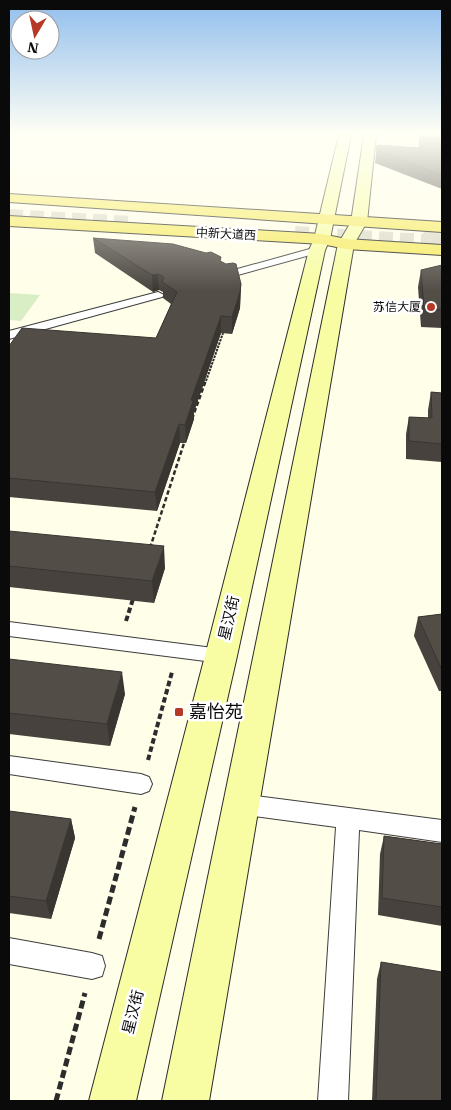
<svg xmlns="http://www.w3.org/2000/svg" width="451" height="1110" font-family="'IBM Plex Serif','Noto Sans SC',serif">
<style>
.pitch{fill:#d9eec5}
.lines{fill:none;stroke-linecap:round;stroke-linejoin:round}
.primary-tunnel-far1{stroke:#dad9c7;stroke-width:14;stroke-dasharray:14 7;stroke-linecap:butt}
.primary-tunnel{stroke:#dad9c7;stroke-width:19;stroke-dasharray:19 9;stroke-linecap:butt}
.service-casing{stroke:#3d3d3d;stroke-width:2}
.secondary-casing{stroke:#2c2c2c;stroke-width:2}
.primary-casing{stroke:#1b1b1b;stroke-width:2}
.path-far3{stroke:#2c2c2c;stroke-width:2;stroke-dasharray:2.5 1;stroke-linecap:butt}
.path-far2{stroke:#2c2c2c;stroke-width:2.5;stroke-dasharray:4.5 2.5;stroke-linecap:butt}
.path-far1{stroke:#2c2c2c;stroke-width:4;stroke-dasharray:5.5 3;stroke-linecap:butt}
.path{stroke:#2c2c2c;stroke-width:5;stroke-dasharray:8 4;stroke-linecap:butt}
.service{fill:#fff;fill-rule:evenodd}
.secondary{fill:#f8fda4;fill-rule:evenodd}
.primary{fill:#f6eb61;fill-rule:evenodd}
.wall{fill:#47423d}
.shaded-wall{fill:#393632}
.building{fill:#524d47;stroke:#393632}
.poi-dot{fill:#b63826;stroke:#fff;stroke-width:2}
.labels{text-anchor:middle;stroke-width:5;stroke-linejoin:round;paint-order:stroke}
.far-street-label{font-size:12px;fill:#0a0a0a;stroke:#fff}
.far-poi-label{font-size:12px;fill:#0a0a0a;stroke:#fff;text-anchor:end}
.street-label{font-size:15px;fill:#0a0a0a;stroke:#fff}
.near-poi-label{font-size:18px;fill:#0a0a0a;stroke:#fff;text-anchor:start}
</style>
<rect width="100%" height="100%" fill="#fffee8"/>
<!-- pitch -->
<path class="pitch" d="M9 293 40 295 21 321 9 320Z"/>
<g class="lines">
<!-- primary-tunnel-far1 -->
<g class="primary-tunnel-far1">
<path d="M9 216 132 223"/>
<path d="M295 233 442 242"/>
</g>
<!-- primary-tunnel -->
<path class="primary-tunnel" d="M423 241 442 242"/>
<defs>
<g id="service">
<path d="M317 247 321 248 322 250 321 252 227 278 221 275 223 273Z"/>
<path d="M158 292 164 295 162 297 9 339V331Z"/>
<path d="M9 622 221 649 228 651 231 656 228 661 221 663 9 636Z"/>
<path d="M9 756 141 774 149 777 152 784 149 791 141 794 9 774Z"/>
<path d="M240 794 442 820V842L359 830 348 1101H318L336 827 240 814 232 811 228 804 232 797Z"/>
<path d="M9 938 92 953 102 956 105 966 102 976 92 979 9 964Z"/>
</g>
<g id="secondary">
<path d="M339 135H351L330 239 325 250 237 656 136 1101H89L205 656 309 250 314 239Z"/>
<path d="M364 135H376L367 222 354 244 209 1101H162L338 244 351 222Z"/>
</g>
<g id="primary">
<path d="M9 194 442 222V232L9 202Z"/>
<path d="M9 216 322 234 346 239 442 245V255L346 249 322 244 9 226Z"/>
</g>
</defs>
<!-- service casing -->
<use href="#service" class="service-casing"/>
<!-- secondary casing -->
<use href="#secondary" class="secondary-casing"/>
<!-- primary casing -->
<use href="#primary" class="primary-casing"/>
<!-- path-far3 -->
<path class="path-far3" d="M206 381 223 333"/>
<!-- path-far2 -->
<g class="path-far2">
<path d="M192 419 206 380"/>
<path d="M150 548 185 440"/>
</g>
<!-- path-far1 -->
<g class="path-far1">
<path d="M126 621 133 599"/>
<path d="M148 760 172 672"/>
</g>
<!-- path -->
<g class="path">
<path d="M99 939 135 807"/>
<path d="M56 1101 85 993"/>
</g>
<!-- service -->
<use href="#service" class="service"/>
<!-- secondary -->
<use href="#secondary" class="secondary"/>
<!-- primary -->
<use href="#primary" class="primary"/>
</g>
<!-- wall -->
<g class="wall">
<path d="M419 135H442V189L375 163 377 145 419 148Z"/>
<path d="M93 238 221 261 241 284 240 308 232 334 221 333 194 412V419L186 443H180L157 511 9 497V346L156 338 171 304 163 298V292L159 290 153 292 95 253Z"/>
<path d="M442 265V328L421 327 418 287 421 270Z"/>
<path d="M431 392 442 393V462L406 459V434L409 417 428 418V410Z"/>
<path d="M9 531 165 568 154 603 9 587Z"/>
<path d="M442 614V691H439L414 636 418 617Z"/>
<path d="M9 659 125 694 110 746 9 734Z"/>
<path d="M9 811 71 819 75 838 51 919 9 913Z"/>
<path d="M384 836 442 844V926L378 915 380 854Z"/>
<path d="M381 962 442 1101H372L377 979Z"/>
</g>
<!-- shaded-wall -->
<g class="shaded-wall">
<path d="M158 274 159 290 153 292 152 275Z"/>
<path d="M241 284 240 308 232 334V317Z"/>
<path d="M221 316V333L194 412V419L186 443 185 425 191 400Z"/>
<path d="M179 424 180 443 157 511 155 492Z"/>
<path d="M164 546 165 568 154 603 152 581Z"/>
<path d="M122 672 125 694 110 746 107 724Z"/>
<path d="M71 819 75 838 51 919 46 901Z"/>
</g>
<!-- building -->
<g class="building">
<path d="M421 135H442V138L421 137Z"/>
<path d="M377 145 421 148V145H442V175L376 150Z"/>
<path d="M93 238 173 244 206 253 211 252 221 257 220 261 226 264 233 263 236 264 241 284 240 292 232 317 221 316 191 400 193 401 185 425 179 424 155 492 9 478V346L22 328 156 338 177 292 162 282 164 277 158 274 152 275Z"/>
<path d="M442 265V310L424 309 421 270Z"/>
<path d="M431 392 442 393V444L409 441V417L432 418Z"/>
<path d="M9 531 164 546 152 581 9 566Z"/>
<path d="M442 614V670L418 617Z"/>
<path d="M9 659 122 672 107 724 9 713Z"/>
<path d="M9 811 71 819 46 901 9 896Z"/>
<path d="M384 836 442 844V907L382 898Z"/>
<path d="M381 962 442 972V1101H376Z"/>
</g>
<!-- sky -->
<linearGradient id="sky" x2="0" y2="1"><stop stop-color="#91beed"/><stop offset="0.46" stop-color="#fffff5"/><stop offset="1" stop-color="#fffff5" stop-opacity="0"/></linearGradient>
<rect width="451" height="291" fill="url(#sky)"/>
<!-- markers -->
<g class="poi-dot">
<circle cx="431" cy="307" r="5"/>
<rect x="174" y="707" width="10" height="10" rx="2.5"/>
</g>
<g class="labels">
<!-- far-street labels -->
<g class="far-street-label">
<text transform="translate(226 234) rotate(3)" y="4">中新大道西</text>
</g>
<!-- far-poi labels -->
<g class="far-poi-label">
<text x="421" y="311">苏信大厦</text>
</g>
<!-- street labels -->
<g class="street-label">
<text transform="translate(229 618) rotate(-77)" y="5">星汉街</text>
<text transform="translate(133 1012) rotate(-76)" y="5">星汉街</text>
</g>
<!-- near-poi labels -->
<g class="near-poi-label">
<text x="189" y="718">嘉怡苑</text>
</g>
</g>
<!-- border -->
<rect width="451" height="1110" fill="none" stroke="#0a0a0a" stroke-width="20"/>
<!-- north arrow -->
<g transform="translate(35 35) rotate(189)"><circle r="24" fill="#ffffff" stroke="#9d9d9d"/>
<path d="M0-4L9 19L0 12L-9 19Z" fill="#b63826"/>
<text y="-8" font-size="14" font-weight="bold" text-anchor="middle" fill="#0a0a0a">N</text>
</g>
</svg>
